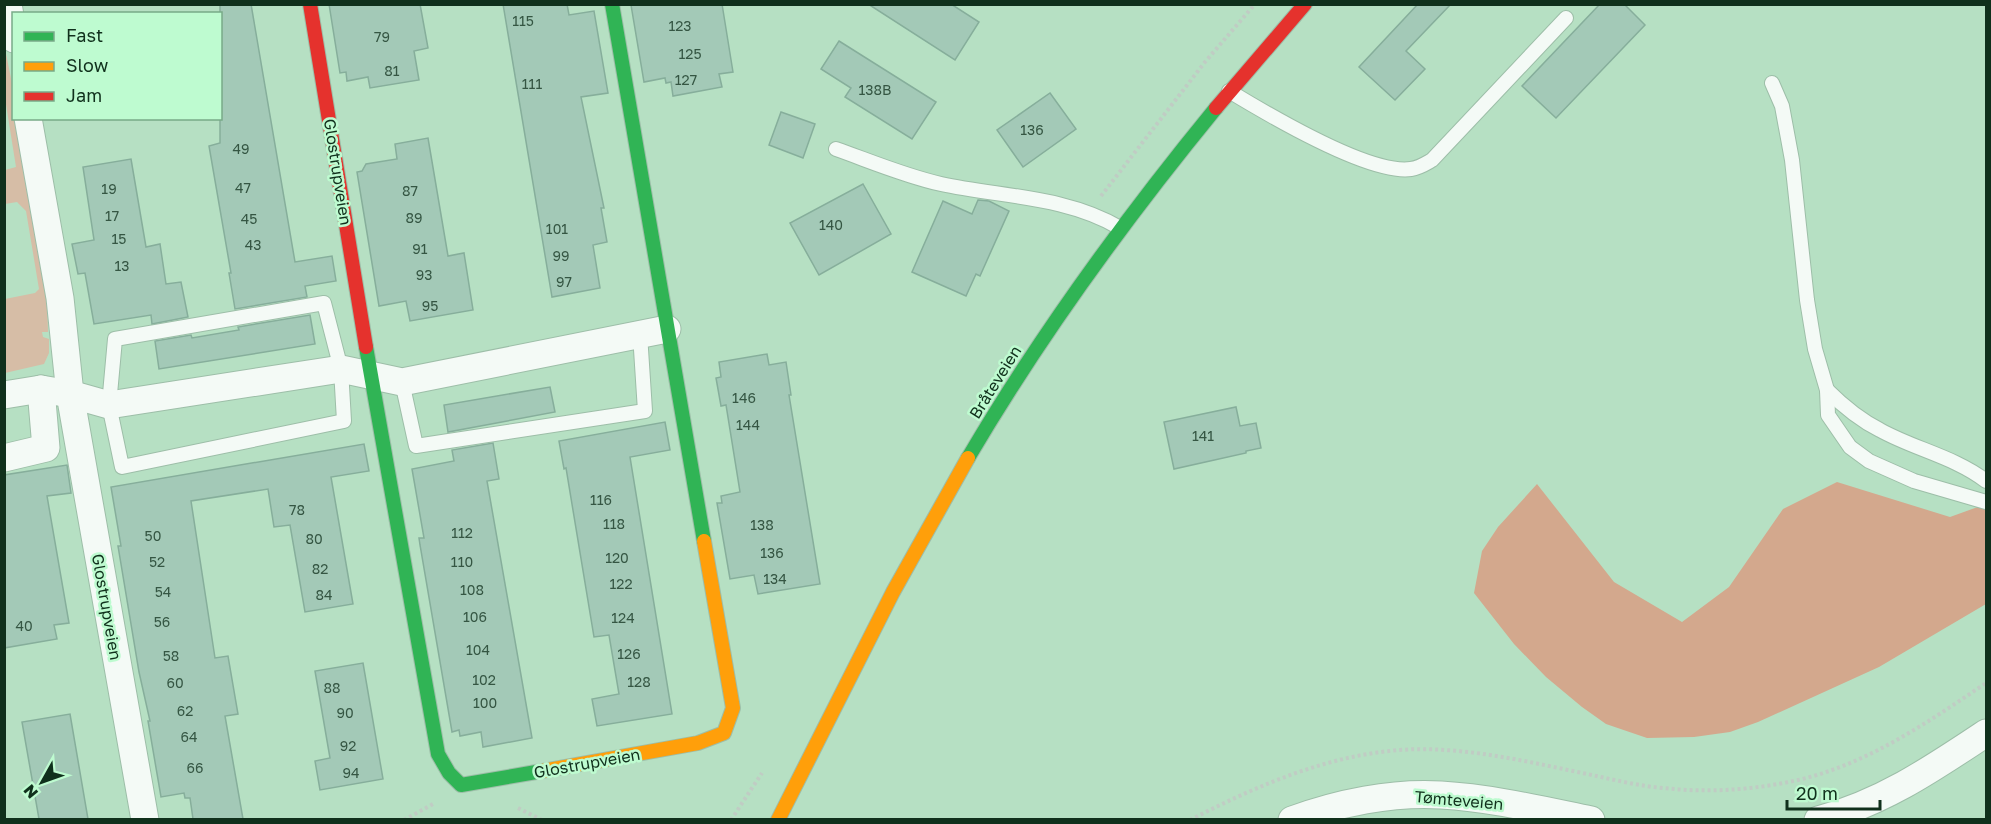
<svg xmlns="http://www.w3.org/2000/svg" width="1991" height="824" font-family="'Golos Text',sans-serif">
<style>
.green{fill:#d6bda6}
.forest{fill:#d3a88d}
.building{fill:#a3c9b7;stroke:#86ae9b;stroke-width:1.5}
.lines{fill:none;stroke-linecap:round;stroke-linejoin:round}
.lane-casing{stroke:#9dbea8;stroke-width:16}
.street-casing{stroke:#9dbea8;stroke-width:29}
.fast-casing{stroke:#9dbea8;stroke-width:16}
.slow-casing{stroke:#9dbea8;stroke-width:16}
.jam-casing{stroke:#9dbea8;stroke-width:16}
.path{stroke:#c0ccc4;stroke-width:4;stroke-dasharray:3 3;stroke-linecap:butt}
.lane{stroke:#f4faf6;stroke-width:14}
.street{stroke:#f4faf6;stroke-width:27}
.fast{stroke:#30b455;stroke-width:14}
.slow{stroke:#ff9f0a;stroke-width:14}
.jam{stroke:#e5322d;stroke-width:14}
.labels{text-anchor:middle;stroke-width:5;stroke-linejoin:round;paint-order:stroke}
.number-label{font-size:14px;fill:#355643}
.street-label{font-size:16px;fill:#10301c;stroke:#befbd0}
</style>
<rect width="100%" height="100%" fill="#b6e0c3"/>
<!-- green -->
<path class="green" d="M4 44 13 88 14 118 18 119 47 297 48 332H42L43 337 49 339V353L44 364 5 373V299L35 293 39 289 26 211 17 202 5 204V170L16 167 5 98Z"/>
<!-- forest -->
<path class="forest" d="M1837 482 1950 517 1986 504V604L1879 667 1758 722 1730 732 1694 737 1647 738 1606 724 1582 707 1546 677 1514 644 1474 593 1482 551 1498 527 1537 484 1614 582 1682 622 1729 587 1783 509Z"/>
<!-- building -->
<g class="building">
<path d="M220 4H251L295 262 332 256 336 281 305 286 307 297 235 309 229 273H231L209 146 220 143Z"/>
<path d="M329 4H420L428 48 414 51 419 80 370 88 368 77 347 81 346 72 340 73Z"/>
<path d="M503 4H567L569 15 594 11 608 93 581 97 604 208H601L607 242 593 245 600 288 552 297Z"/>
<path d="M722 4 733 72 719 74 722 87 673 96 671 82 666 83 665 78 644 82 631 5Z"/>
<path d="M868 4H951L979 22 955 60Z"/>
<path d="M1418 4H1451L1406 51 1425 69 1395 100 1359 67Z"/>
<path d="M1600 4H1624L1645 25 1556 118 1522 86Z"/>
<path d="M839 41 936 102 912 139 845 97 851 88 821 69Z"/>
<path d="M1050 93 1076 129 1023 167 997 130Z"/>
<path d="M781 112 815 124 803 158 769 145Z"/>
<path d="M428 138 448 256 464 253 473 310 410 321 406 301 379 306 357 172 362 171 366 164 397 159 395 144Z"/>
<path d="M131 159 146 247 160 244 166 284 181 282 188 317 152 324 151 315 94 324 85 273 78 274 72 244 94 240 83 167Z"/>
<path d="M863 184 891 234 819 275 790 223Z"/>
<path d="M978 200 989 201 1009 211 980 276 976 274 966 296 912 272 943 201 972 214Z"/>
<path d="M310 315 315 344 159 369 155 341 191 335 192 338 239 330 238 327Z"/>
<path d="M767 354 769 365 786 362 791 395H789L820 584 758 594 754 575 730 579 717 503H722L721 496 740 492 726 405 721 406 716 378 721 377 719 362Z"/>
<path d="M550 387 555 412 448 432 444 405Z"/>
<path d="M1236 407 1240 426 1256 423 1261 448 1246 451V453L1174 469 1164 422Z"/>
<path d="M665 422 670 450 630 457 672 714 597 726 592 699 619 694 609 635 594 637 566 468 564 469 559 441Z"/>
<path d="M493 443 499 479 487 481 532 738 483 747 481 732 460 736 459 730 452 732 420 545 419 538H424L412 469 454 461 452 450Z"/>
<path d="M364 444 369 471 331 477 353 604 305 612 290 525 274 527 268 489 191 501 215 658 228 656 238 714 225 716 243 819H193L190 798H185L184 793 161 797 148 721H150L139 672 118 546H121L111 487Z"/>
<path d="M67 465 71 493 47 496 69 623 54 625 57 639 4 648V475Z"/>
<path d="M363 663 383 779 320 790 315 761 330 758 315 671Z"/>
<path d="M70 714 88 819H39L22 722Z"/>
</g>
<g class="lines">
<defs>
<g id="lane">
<path d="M1772 83 1782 106 1792 160 1807 300 1815 349 1827 390 1828 415 1850 447 1869 461 1914 481 1986 502"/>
<path d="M1229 91C1267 114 1369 175 1411 169 1419 168 1425 164 1432 160L1566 18"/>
<path d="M836 149C870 161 905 176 941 184 1001 197 1066 196 1120 228"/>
<path d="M324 303 341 369 344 421 122 467 109 405 115 339Z"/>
<path d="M402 382 416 446 645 411 640 334"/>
<path d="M1827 390C1843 406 1860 420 1880 430 1914 449 1955 457 1986 481"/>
</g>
<g id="street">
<path d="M8 4 14 39"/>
<path d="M28 118 60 298 70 394 145 820"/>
<path d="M4 395 41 389 70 394 109 405 341 369 402 382 667 329"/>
<path d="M4 458 46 448 41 389"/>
<path d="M1292 820C1338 803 1392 792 1441 795 1492 798 1542 810 1591 820"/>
<path d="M1818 820C1882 803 1932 769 1986 733"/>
</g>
<g id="fast">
<path d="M612 4 704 541"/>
<path d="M366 347 438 754 449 773 461 785 542 771"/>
<path d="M968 458C1041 334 1125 219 1216 108"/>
</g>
<g id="slow">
<path d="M542 771 698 743 724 733 733 708 704 541"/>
<path d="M778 820 893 592 968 458"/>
</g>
<g id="jam">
<path d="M310 4 366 347"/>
<path d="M1216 108 1305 4"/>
</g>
</defs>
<!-- lane casing -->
<use href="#lane" class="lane-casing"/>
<!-- street casing -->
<use href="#street" class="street-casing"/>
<!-- fast casing -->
<use href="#fast" class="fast-casing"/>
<!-- slow casing -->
<use href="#slow" class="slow-casing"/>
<!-- jam casing -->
<use href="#jam" class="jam-casing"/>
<!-- path -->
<g class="path">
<path d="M1101 196 1205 62 1255 4"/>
<path d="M518 808 542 820"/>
<path d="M404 820 433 804"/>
<path d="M731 820 762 773"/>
<path d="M1190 820C1268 780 1355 743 1445 750 1494 753 1543 765 1592 775 1615 780 1639 786 1663 788 1708 793 1754 790 1798 780 1868 764 1928 722 1986 683"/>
</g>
<!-- lane -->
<use href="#lane" class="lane"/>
<!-- street -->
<use href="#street" class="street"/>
<!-- fast -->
<use href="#fast" class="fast"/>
<!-- slow -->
<use href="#slow" class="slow"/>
<!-- jam -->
<use href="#jam" class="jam"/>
</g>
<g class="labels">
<!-- number labels -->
<g class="number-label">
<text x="523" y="26">115</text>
<text x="680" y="31">123</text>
<text x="382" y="42">79</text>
<text x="690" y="59">125</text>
<text x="392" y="76">81</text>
<text x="686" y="85">127</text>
<text x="532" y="89">111</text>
<text x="875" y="95">138B</text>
<text x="1032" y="135">136</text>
<text x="241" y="154">49</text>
<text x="243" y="193">47</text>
<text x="109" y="194">19</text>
<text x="410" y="196">87</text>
<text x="112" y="221">17</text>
<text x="414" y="223">89</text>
<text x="249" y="224">45</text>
<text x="831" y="230">140</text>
<text x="557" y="234">101</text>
<text x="119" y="244">15</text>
<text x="253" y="250">43</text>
<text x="420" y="254">91</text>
<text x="561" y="261">99</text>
<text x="122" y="271">13</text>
<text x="424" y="280">93</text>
<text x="564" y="287">97</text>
<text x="430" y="311">95</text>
<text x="744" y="403">146</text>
<text x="748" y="430">144</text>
<text x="1203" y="441">141</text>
<text x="601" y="505">116</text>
<text x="297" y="515">78</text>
<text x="614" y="529">118</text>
<text x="762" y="530">138</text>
<text x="462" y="538">112</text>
<text x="153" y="541">50</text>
<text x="314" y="544">80</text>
<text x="772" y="558">136</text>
<text x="617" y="563">120</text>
<text x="157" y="567">52</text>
<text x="462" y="567">110</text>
<text x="320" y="574">82</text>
<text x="775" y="584">134</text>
<text x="621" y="589">122</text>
<text x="472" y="595">108</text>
<text x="163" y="597">54</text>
<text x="324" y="600">84</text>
<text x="475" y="622">106</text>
<text x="623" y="623">124</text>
<text x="162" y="627">56</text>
<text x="24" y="631">40</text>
<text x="478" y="655">104</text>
<text x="629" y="659">126</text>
<text x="171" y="661">58</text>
<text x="484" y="685">102</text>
<text x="639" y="687">128</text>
<text x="175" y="688">60</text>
<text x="332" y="693">88</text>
<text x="485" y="708">100</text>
<text x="185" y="716">62</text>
<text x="345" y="718">90</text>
<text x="189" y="742">64</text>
<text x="348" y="751">92</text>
<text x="195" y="773">66</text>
<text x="351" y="778">94</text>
</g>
<!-- street labels -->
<g class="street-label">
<text transform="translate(338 172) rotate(81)" y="6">Glostrupveien</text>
<text transform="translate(995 382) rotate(-58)" y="6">Bråteveien</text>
<text transform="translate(107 607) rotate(80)" y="6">Glostrupveien</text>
<text transform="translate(587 763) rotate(-10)" y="6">Glostrupveien</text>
<text transform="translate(1459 800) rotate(5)" y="6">Tømteveien</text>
</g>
</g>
<!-- border -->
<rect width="1991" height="824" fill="none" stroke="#10301c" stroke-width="12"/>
<!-- legend -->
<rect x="12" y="12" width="210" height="108" fill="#befbd0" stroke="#78aa88" stroke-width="1.5"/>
<rect x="24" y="32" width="30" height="9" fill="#30b455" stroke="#78aa88" stroke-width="1.5"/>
<text x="66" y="42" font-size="18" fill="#10301c">Fast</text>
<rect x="24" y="62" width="30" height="9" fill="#ff9f0a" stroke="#78aa88" stroke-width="1.5"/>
<text x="66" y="72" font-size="18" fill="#10301c">Slow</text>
<rect x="24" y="92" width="30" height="9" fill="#e5322d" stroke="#78aa88" stroke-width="1.5"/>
<text x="66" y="102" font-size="18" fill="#10301c">Jam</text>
<!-- north arrow -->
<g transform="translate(42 782) rotate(230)" stroke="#befbd0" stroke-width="4.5" paint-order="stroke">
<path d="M0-4.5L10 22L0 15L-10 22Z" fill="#10301c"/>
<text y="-9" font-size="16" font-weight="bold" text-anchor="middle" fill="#10301c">N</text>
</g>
<!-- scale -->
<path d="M1787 800v9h93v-9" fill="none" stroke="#10301c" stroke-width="3"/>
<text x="1796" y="800" font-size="18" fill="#10301c" stroke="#befbd0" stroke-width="4.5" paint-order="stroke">20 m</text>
</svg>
